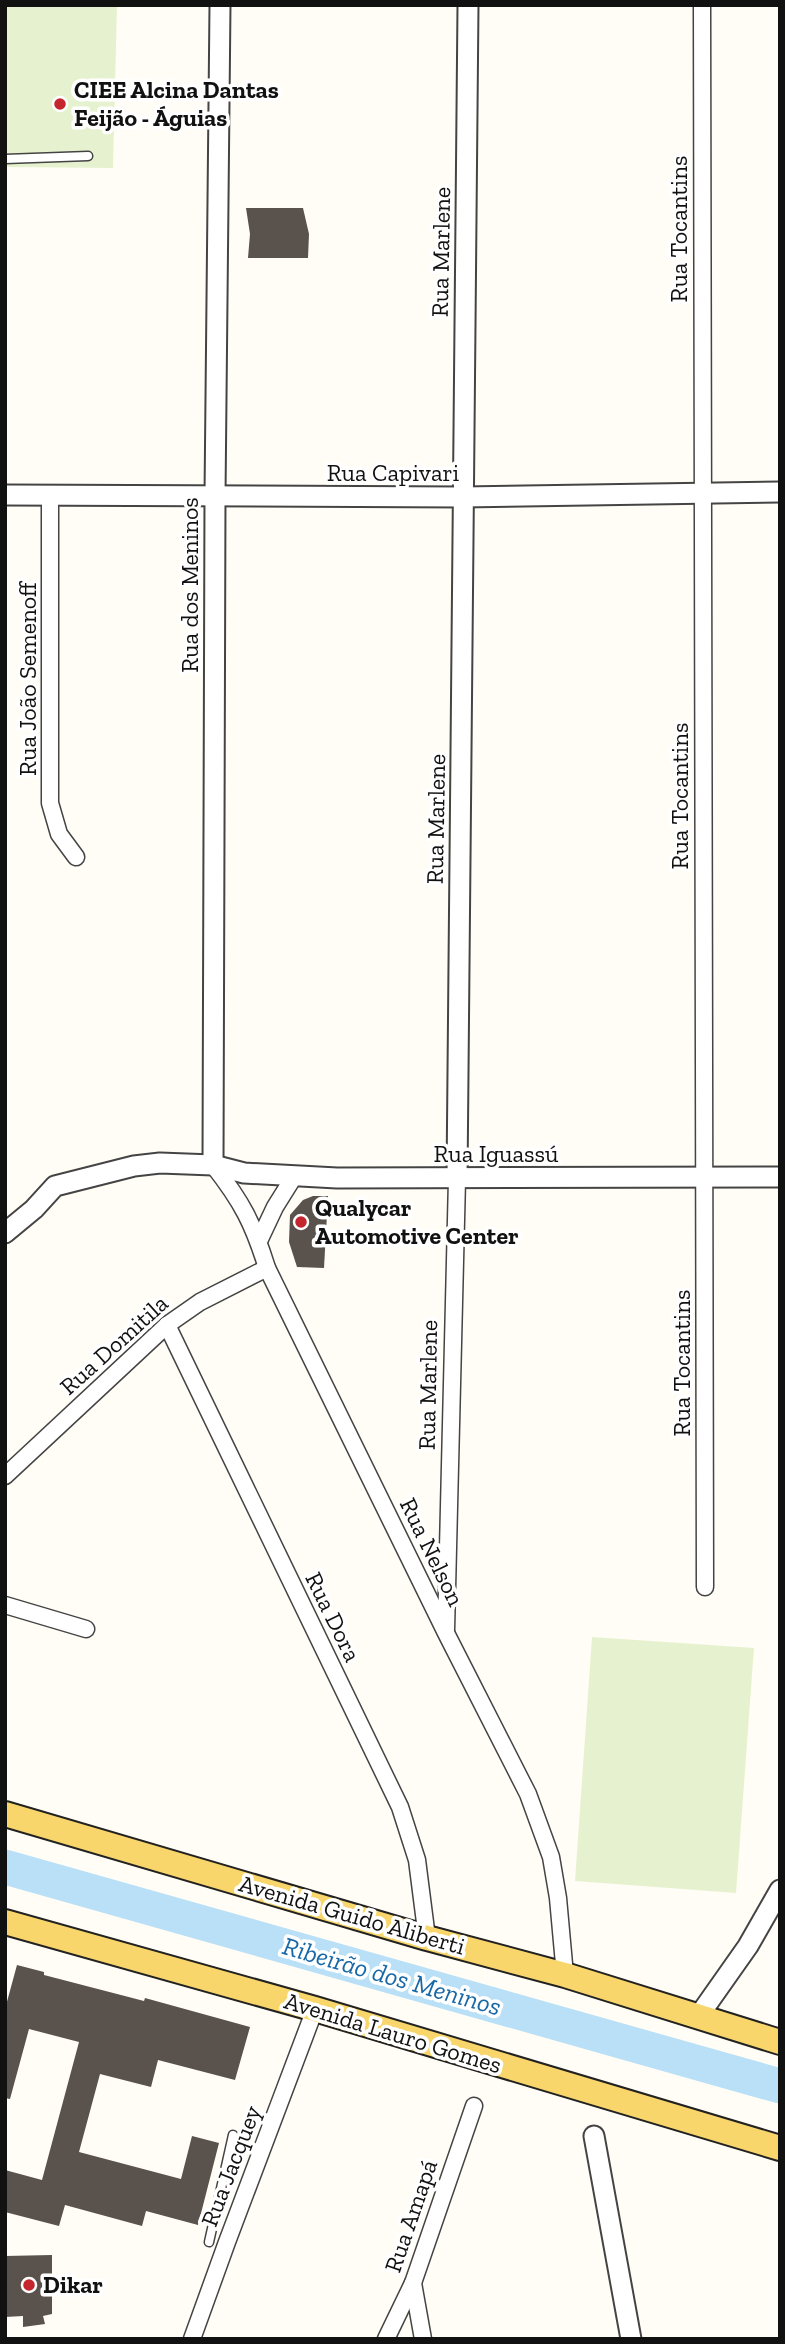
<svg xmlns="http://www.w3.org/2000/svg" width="785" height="2344" font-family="'Zilla Slab',serif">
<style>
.pitch{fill:#e6f2cf}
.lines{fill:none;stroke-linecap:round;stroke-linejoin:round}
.river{stroke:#b9e0f7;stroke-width:35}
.building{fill:#5a524d}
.service-casing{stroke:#444;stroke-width:11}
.minor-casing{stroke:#444;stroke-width:19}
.tertiary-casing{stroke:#444;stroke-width:23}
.primary-casing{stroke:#222;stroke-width:28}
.service{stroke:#fff;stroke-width:8}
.minor{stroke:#fff;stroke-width:16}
.tertiary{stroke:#fff;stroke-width:19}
.primary{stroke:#f9d66b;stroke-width:24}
.poi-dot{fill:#c4262e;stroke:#fff;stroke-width:2.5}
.labels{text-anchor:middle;stroke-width:7;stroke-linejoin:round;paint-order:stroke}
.poi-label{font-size:24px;font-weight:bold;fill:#111;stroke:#fff;text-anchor:start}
.street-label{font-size:24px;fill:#111;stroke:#fff}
.water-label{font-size:26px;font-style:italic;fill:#1768a6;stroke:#fff}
</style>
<rect width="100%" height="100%" fill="#fffdf5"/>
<!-- pitch -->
<g class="pitch">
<path d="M5 5H117L113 168 5 167Z"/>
<path d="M592 1637 754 1648 736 1893 575 1881Z"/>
</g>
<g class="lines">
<!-- river -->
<path class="river" d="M5 1867 780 2086"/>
</g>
<!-- building -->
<g class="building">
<path d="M246 208H303L309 234 308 258H248L250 234Z"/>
<path d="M313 1196H328L324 1268 297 1267 289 1242 290 1215 303 1200Z"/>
<path d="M17 1965 44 1972V1975L144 2001 145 1998 250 2027 235 2080 158 2060 151 2087 100 2074 79 2152 181 2179 192 2136 219 2143 198 2225 146 2211 142 2226 65 2205 59 2226 5 2212V2170L42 2180 79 2042 29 2029 10 2099 5 2098V2009Z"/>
<path d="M52 2255V2314L43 2316 45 2324 23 2327V2316L5 2317V2256Z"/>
</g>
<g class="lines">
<defs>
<g id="service">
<path d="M5 159 88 156"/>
<path d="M209 2242 233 2135"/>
</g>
<g id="minor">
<path d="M702 5 705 1587"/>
<path d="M50 495V803L59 834 76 857"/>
<path d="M213 1165C242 1202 253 1223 267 1268L446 1633 528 1794 551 1857 558 1898 565 1975"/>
<path d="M259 1241 275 1207 295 1175"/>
<path d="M167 1325 400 1807 417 1860 427 1938"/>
<path d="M5 1476 167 1325 200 1302 267 1268"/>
<path d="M5 1605 86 1629"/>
<path d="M446 1630 457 1179"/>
<path d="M413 2283 423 2339"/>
<path d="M192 2339 227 2242 315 2009"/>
<path d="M386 2339 413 2283 474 2106"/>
</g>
<g id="tertiary">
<path d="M5 495 462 497 780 492"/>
<path d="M213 1165 215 496 220 5"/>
<path d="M457 1179 468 5"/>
<path d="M5 1233 34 1209 55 1186 134 1166 160 1163 213 1165 244 1173 337 1178 780 1177"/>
<path d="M698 2017 748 1946 780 1890"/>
<path d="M594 2136 631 2339"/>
</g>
<g id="primary">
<path d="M5 1814 427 1938 565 1975 780 2042"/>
<path d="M5 1922 315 2009 780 2148"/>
</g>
</defs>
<!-- service casing -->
<use href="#service" class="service-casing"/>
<!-- minor casing -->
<use href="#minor" class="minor-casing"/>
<!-- tertiary casing -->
<use href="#tertiary" class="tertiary-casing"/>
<!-- primary casing -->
<use href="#primary" class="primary-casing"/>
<!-- service -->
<use href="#service" class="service"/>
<!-- minor -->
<use href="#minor" class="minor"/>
<!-- tertiary -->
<use href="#tertiary" class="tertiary"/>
<!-- primary -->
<use href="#primary" class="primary"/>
</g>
<!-- markers -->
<g class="poi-dot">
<circle cx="60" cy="104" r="7"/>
<circle cx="301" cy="1222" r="7"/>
<circle cx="29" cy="2285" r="7"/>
</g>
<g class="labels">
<!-- poi labels -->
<g class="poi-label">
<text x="74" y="98">CIEE Alcina Dantas<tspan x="74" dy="28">Feijão - Águias</tspan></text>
<text x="315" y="1216">Qualycar<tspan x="315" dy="28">Automotive Center</tspan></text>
<text x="43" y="2293">Dikar</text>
</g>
<!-- street labels -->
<g class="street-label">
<text transform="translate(679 229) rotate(-90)" y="8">Rua Tocantins</text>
<text transform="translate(441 252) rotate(-89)" y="8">Rua Marlene</text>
<text x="393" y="481">Rua Capivari</text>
<text transform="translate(190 585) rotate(-90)" y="8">Rua dos Meninos</text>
<text transform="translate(28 679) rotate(-90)" y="8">Rua João Semenoff</text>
<text transform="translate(680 796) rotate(-90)" y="8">Rua Tocantins</text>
<text transform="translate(436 819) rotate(-89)" y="8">Rua Marlene</text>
<text x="496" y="1162">Rua Iguassú</text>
<text transform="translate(114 1345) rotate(-42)" y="8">Rua Domitila</text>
<text transform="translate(682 1363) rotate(-90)" y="8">Rua Tocantins</text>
<text transform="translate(428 1385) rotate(-89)" y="8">Rua Marlene</text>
<text transform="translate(432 1552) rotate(64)" y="8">Rua Nelson</text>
<text transform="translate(333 1617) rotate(64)" y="8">Rua Dora</text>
<text transform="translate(352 1915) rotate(16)" y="8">Avenida Guido Aliberti</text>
<text transform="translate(393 2033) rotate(17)" y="8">Avenida Lauro Gomes</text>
<text transform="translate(231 2166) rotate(-69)" y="8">Rua Jacquey</text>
<text transform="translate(411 2216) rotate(-71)" y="8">Rua Amapá</text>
</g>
<!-- water labels -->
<g class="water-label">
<text transform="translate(392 1976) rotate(16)" y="9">Ribeirão dos Meninos</text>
</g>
</g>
<!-- border -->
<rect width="785" height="2344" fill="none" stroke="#111111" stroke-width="14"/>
</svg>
